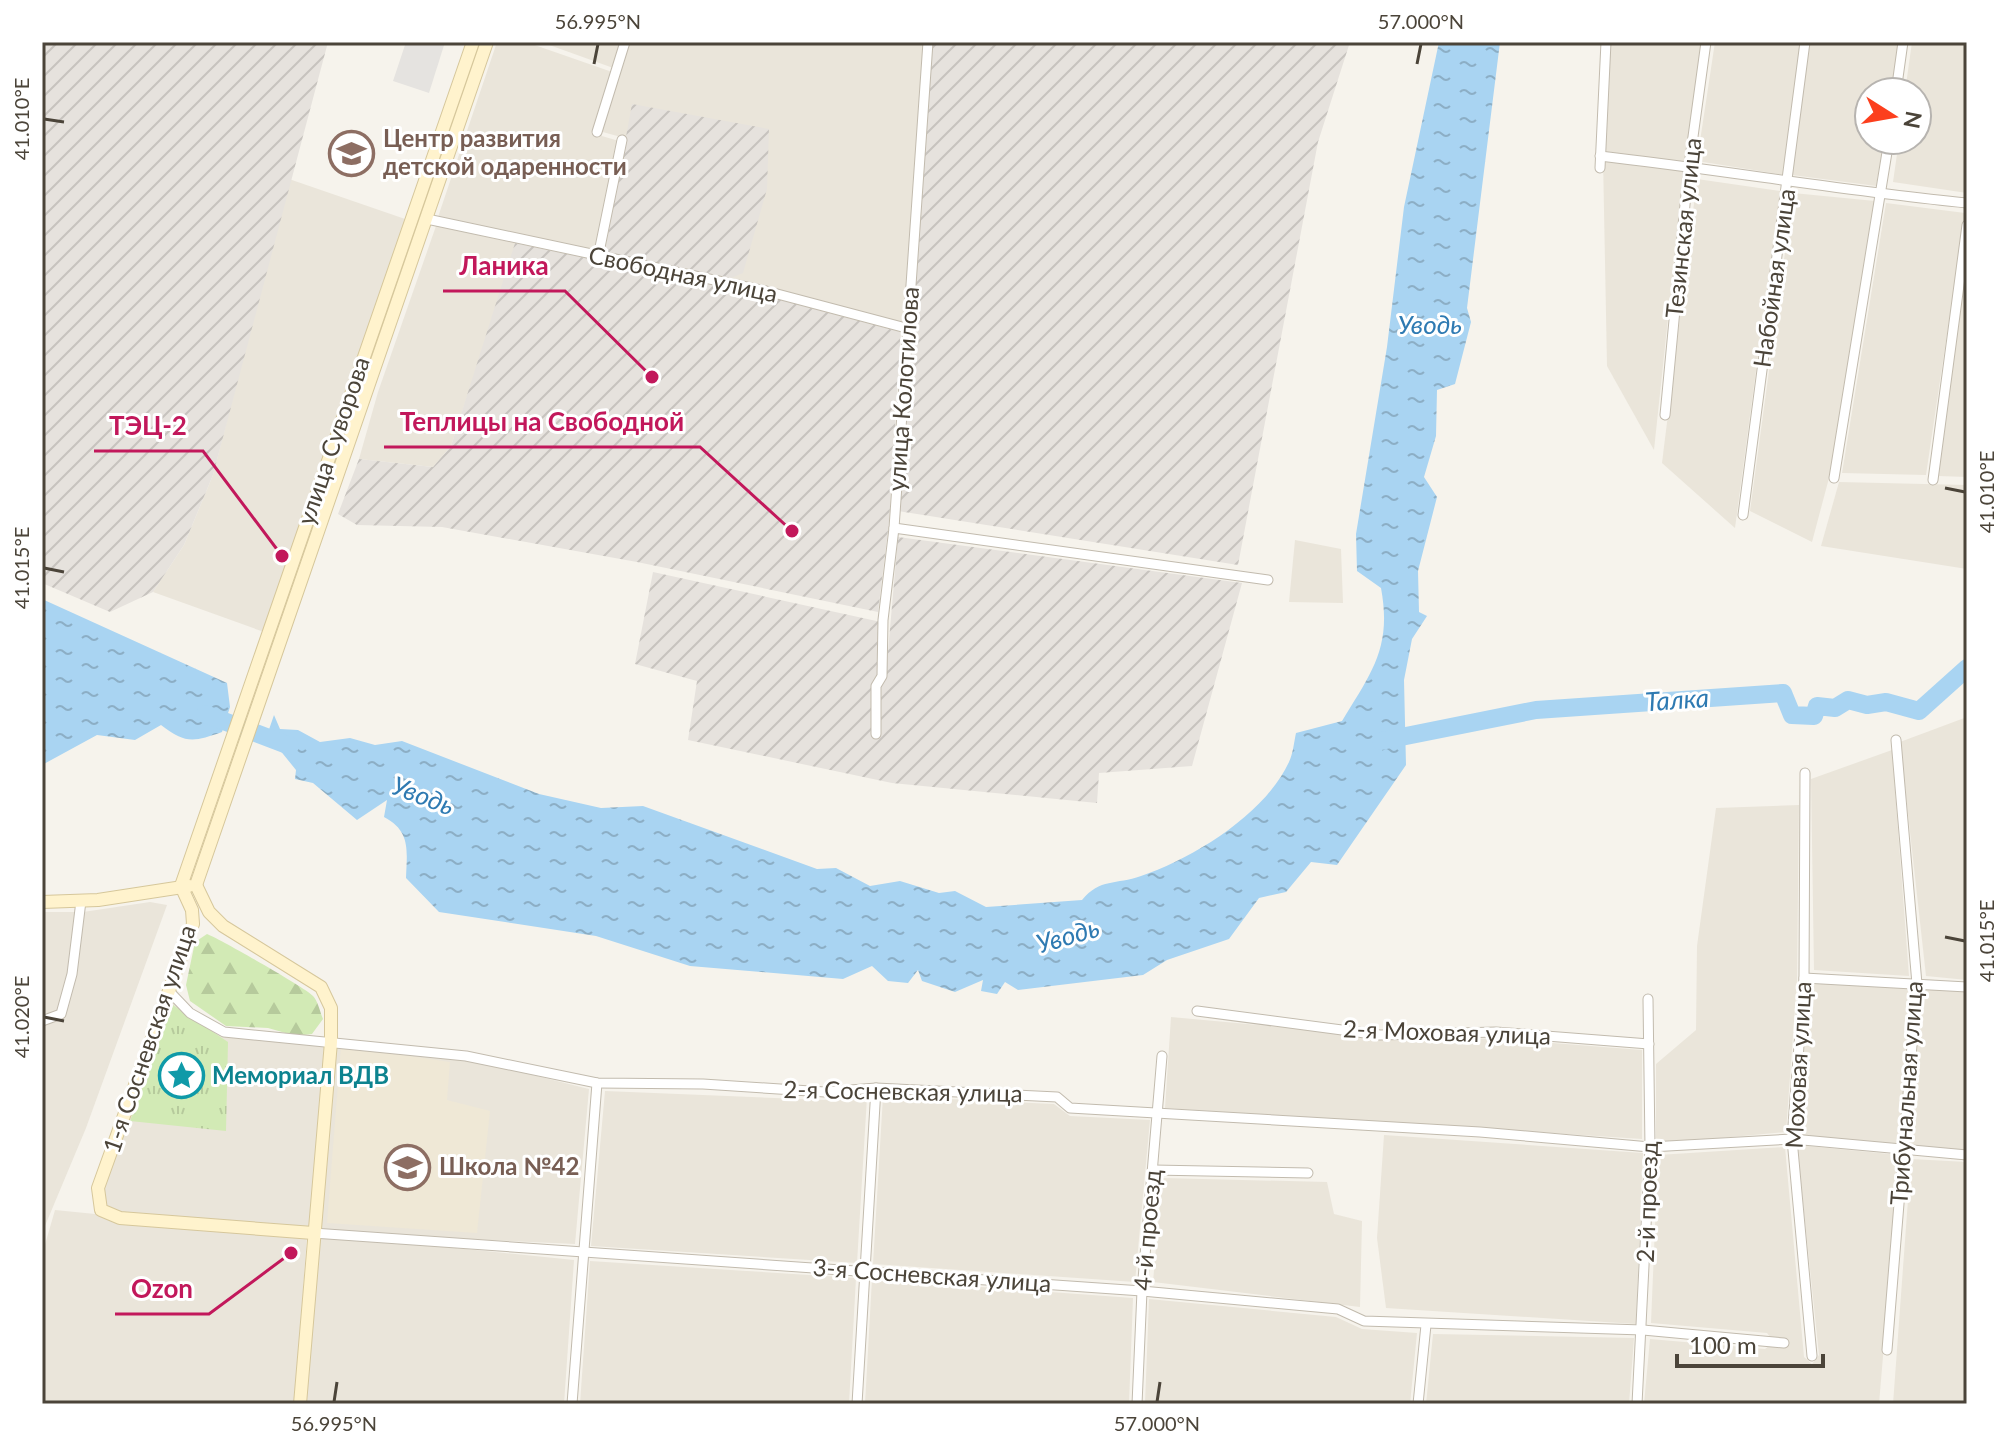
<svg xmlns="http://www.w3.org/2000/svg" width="2009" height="1446" font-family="Lato,sans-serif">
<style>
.residential{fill:#eae5da}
.industrial{fill:url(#industrial-furrows)}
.education{fill:#efe8d6}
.forest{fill:url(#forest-firs)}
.park{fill:url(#park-tufts)}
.parking{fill:#e5e3e0}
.water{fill:url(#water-ripples)}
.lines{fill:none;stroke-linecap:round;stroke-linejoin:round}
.river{stroke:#a9d4f2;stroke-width:18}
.street-casing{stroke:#c2bbae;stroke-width:11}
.secondary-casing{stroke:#d6c79b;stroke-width:14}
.street{stroke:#fff;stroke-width:9}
.secondary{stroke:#fff3cd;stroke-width:12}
.ticks{fill:none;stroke:#4b4439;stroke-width:3}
.labels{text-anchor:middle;stroke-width:6;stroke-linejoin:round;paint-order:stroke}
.education-label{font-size:24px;font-weight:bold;fill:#785e54;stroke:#fff;text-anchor:start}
.street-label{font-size:24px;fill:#4b4439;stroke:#fff}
.culture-label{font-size:24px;font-weight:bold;fill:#0d838f;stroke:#fff;text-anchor:start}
.water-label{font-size:26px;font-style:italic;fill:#2e7ab2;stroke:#fff}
.leader{fill:none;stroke:#c2185b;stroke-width:3}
.callout-dot{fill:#c2185b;stroke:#fff;stroke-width:3}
.callout-label{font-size:26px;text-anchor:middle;font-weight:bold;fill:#c2185b;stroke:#fff;stroke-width:6;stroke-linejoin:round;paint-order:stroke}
.neatline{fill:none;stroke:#4b4439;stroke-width:3}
.ticks-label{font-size:20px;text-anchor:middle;fill:#4b4439}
</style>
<defs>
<pattern id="industrial-furrows" width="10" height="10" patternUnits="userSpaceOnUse" patternTransform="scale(2)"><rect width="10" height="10" fill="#e6e2dd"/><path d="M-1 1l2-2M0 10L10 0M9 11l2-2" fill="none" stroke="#c7c3be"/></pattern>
<pattern id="forest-firs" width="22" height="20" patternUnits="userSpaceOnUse" patternTransform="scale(2)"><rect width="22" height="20" fill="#d2eab5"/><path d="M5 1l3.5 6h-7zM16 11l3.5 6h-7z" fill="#b6ca9c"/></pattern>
<pattern id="park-tufts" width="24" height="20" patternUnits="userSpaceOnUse" patternTransform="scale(2)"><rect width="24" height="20" fill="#d2eab5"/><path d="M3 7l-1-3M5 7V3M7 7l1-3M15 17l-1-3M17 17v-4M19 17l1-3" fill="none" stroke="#b6ca9c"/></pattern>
<pattern id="water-ripples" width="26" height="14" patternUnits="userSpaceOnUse" patternTransform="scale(2)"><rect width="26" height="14" fill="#a9d4f2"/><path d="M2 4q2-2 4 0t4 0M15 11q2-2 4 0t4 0" fill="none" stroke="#8caec5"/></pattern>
</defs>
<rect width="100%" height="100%" fill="#f6f3ec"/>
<!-- residential -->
<g class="residential">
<path d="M497 42H526L615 73 595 134 619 141 596 254 437 220Z"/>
<path d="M541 42H624L616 69Z"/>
<path d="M628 42H925L904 324 601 256 621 137 599 131Z"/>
<path d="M1609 42H1702L1685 162 1602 153Z"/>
<path d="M1715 42H1801L1785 175 1697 161Z"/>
<path d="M1809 42H1899L1891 92H1869V140H1884L1876 186 1792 175Z"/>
<path d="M1912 42H1967V193L1893 182 1899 140H1917V92H1905Z"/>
<path d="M1603 158 1684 168 1654 450 1607 366Z"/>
<path d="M289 179 408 220 264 632 153 592 184 545 213 475Z"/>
<path d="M1697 179 1780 191 1735 528 1662 463Z"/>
<path d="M1793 193 1875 201 1829 478 1812 542 1750 511Z"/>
<path d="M1886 203 1965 213 1926 475 1842 473Z"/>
<path d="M436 226 515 243 509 268 451 446 433 467 359 459 378 392Z"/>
<path d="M1967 249V477L1938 476Z"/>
<path d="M1839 482 1967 485V569L1821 546Z"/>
<path d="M1295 540 1341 549 1343 603 1289 602Z"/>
<path d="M1967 717V980L1926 976 1900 742Z"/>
<path d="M1892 750 1909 976 1814 970 1811 779Z"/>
<path d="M1799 805 1797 980 1786 1132 1656 1144V1064L1696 1030 1697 946 1716 808Z"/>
<path d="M150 902 167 905 86 1128 42 1233V1023L63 1016 83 912Z"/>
<path d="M42 912H80L70 974 59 1012 42 1018Z"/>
<path d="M1807 983 1912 986 1901 1147 1796 1135Z"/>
<path d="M1921 988 1967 990V1152L1907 1148Z"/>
<path d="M170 994 223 1033 328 1043 311 1230 144 1219 103 1208 100 1189Z"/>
<path d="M1171 1017 1390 1037 1500 1039 1642 1050V1139L1165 1108Z"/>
<path d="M332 1044 465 1058 589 1089 575 1244 316 1232Z"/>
<path d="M605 1091 824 1100 867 1097 857 1263 591 1246Z"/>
<path d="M883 1096 1054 1104 1070 1116 1150 1120 1135 1282 873 1264Z"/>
<path d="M1384 1135 1643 1153 1636 1324 1386 1308 1377 1238Z"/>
<path d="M1797 1145 1900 1155 1879 1404H1644L1650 1339 1765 1349 1774 1342 1767 1333 1651 1323 1658 1155 1785 1147 1804 1357 1812 1364 1819 1355Z"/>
<path d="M1911 1159 1967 1162V1404H1893Z"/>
<path d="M1162 1178 1327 1182 1334 1214 1362 1221 1360 1307 1153 1282Z"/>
<path d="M55 1210 307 1235 295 1404H42V1255Z"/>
<path d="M317 1234 574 1260 564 1404H306Z"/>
<path d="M590 1261 856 1278 849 1404H580Z"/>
<path d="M872 1279 1133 1298 1129 1404H865Z"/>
<path d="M1149 1299 1336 1317 1362 1329 1417 1333 1410 1404H1145Z"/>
<path d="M1433 1334 1634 1338 1629 1404H1426Z"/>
</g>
<!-- industrial -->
<g class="industrial">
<path d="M42 42H328L213 475 184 545 153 592 110 612 42 583Z"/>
<path d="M930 42H1350L1318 142 1238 565 898 511Z"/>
<path d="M632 104 769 129 767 189 743 273 731 278 605 252Z"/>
<path d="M515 243 766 296 901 332 889 522 878 612 637 562 442 527 357 525 338 514 359 459 433 467 451 446Z"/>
<path d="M898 537 1242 583 1192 766 1099 773 1097 803 892 783 688 740 697 681 635 664 653 572 881 622 884 663H887Z"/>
</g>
<!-- education -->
<path class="education" d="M341 1046 450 1062 447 1100 490 1111 477 1233 327 1223Z"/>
<!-- forest -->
<path class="forest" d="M207 934C218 938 308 989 313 996 318 1001 320 1012 323 1019L312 1034 296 1036 268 1028 226 1026 190 1001 186 985 195 942Z"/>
<!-- park -->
<path class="park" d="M173 1005 228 1042 226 1131 130 1121Z"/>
<!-- parking -->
<path class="parking" d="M406 42H445L429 93 393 81Z"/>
<!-- water -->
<g class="water">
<path d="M1439 42H1500L1467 308 1471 322 1455 384 1437 390 1436 436 1424 477 1437 497 1418 571 1419 612 1427 616 1412 639 1404 680 1406 765 1337 865 1311 862 1286 892 1259 898 1229 939 1167 960 1143 975 1018 990 1005 982 997 994 981 991 983 980 955 992 922 981 918 970 908 983 888 981 872 966 843 979 690 966 596 936 439 912 406 878C407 851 411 831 384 817L387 800 357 820 313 783 295 779 296 770 279 749 264 744 274 715 280 729 298 730 320 742 350 738 375 745 402 741 539 794 601 808 643 806 817 869 836 868 870 886 900 881 939 893 955 891 986 907 1082 900C1100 878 1116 885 1141 876 1194 858 1265 814 1289 762 1293 754 1294 742 1296 733L1342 721C1372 672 1392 647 1381 588L1357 571 1356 534 1387 347 1404 207Z"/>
<path d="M42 599 227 683 230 707 222 732C194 742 185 744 161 725L135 740 97 735 42 765Z"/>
</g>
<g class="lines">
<!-- river -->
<g class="river">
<path d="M205 714 290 746"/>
<path d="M1381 741 1536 710 1783 693 1792 715 1814 716 1817 706 1835 708 1848 700 1867 705 1886 702 1919 711 1967 668"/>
</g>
<defs>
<g id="street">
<path d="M1896 92 1903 42"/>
<path d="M597 132 625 42"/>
<path d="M1600 156C1723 170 1844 191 1967 203"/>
<path d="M1600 168 1606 42"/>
<path d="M427 219 766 291 906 328"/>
<path d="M598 257 622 140"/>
<path d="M1665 415 1688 173 1706 42"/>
<path d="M1834 478 1889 140"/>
<path d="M1933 480 1967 225"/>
<path d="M1743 515 1805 42"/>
<path d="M894 528 1268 580"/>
<path d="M876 734V686L882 676 883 620 894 528 928 42"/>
<path d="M1805 773 1804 978 1792 1139 1812 1356"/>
<path d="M1804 978 1967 987"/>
<path d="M168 990 190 1013 224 1032 466 1056 597 1083 703 1084 825 1092 876 1088 1057 1097 1070 1108 1480 1132 1650 1147 1792 1139 1967 1155"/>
<path d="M1197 1011 1380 1035 1496 1032 1649 1044"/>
<path d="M42 1021 61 1014 72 974 81 901"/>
<path d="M1153 1170 1308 1173"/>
<path d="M313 1233 1142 1291 1338 1309 1364 1321 1643 1330 1784 1343"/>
<path d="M1887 1350 1917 984 1896 740"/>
<path d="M572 1404 597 1083"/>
<path d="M857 1404 876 1088"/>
<path d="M1137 1404 1142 1291 1162 1056"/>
<path d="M1418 1404 1426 1325"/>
<path d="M1637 1404 1650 1147 1648 999"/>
</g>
<g id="secondary">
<path d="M196 885 487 42"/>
<path d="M196 885 209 912 223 926 321 987 331 1008V1042L300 1404"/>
<path d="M181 886 473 42"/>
<path d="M181 886 192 910 193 924 98 1188 101 1210 120 1218 313 1233"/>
<path d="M42 902 98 900 189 886"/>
</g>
</defs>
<!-- street casing -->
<use href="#street" class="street-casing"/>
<!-- secondary casing -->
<use href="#secondary" class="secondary-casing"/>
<!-- street -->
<use href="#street" class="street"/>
<!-- secondary -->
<use href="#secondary" class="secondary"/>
</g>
<!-- ticks -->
<path class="ticks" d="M594 64 598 44M1417 64 1421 44M44 119 64 122M1945 488 1965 492M44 568 64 572M1945 937 1965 941M44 1017 64 1021M334 1402 337 1382M1157 1402 1160 1382"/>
<!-- icons -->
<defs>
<symbol id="school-ring" viewBox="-11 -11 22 22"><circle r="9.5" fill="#fff" stroke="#8d6e63" stroke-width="1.5"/><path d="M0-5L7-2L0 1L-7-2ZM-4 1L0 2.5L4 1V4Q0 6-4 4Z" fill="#8d6e63"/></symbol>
<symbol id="sight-ring" viewBox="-11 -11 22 22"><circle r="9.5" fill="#fff" stroke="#0f9aa8" stroke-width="1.5"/><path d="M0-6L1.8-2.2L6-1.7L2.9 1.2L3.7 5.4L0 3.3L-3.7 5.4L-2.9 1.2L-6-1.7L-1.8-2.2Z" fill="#0f9aa8"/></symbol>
</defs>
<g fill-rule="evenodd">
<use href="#school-ring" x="326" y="128" width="51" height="51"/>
<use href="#sight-ring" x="156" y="1050" width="51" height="51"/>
<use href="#school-ring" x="382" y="1142" width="51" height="51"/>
</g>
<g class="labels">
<!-- education labels -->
<g class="education-label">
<text x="383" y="147">Центр развития<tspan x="383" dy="28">детской одаренности</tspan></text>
<text x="439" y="1175">Школа №42</text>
</g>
<!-- street labels -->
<g class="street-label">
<text transform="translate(1684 228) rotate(-84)" y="8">Тезинская улица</text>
<text transform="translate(683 275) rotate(12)" y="8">Свободная улица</text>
<text transform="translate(1775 278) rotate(-82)" y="8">Набойная улица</text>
<text transform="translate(904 389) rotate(-86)" y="8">улица Колотилова</text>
<text transform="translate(334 441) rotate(-71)" y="8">улица Суворова</text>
<text transform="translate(1447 1033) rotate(2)" y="8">2-я Моховая улица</text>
<text transform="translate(150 1039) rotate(-71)" y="8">1-я Сосневская улица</text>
<text transform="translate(1799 1065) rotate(-87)" y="8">Моховая улица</text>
<text transform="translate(903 1092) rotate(1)" y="8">2-я Сосневская улица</text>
<text transform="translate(1907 1093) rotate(-86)" y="8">Трибунальная улица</text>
<text transform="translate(1648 1202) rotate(-88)" y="8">2-й проезд</text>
<text transform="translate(1148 1230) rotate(-85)" y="8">4-й проезд</text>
<text transform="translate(932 1276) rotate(4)" y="8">3-я Сосневская улица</text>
</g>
<!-- culture labels -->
<g class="culture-label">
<text x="212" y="1084">Мемориал ВДВ</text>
</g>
<!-- water labels -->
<g class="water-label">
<text x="1430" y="334">Уводь</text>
<text transform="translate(1677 700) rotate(-4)" y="9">Талка</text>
<text transform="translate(423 796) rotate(21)" y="9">Уводь</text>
<text transform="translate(1068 936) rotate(-16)" y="9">Уводь</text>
</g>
</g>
<!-- callouts -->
<path class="leader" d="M652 377L565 291H443M792 531L700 447H384M282 556L203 451H94M291 1253L209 1314H115"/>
<g class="callout-dot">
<circle cx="652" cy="377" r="8"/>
<circle cx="792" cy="531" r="8"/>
<circle cx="282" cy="556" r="8"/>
<circle cx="291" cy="1253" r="8"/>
</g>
<g class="callout-label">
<text x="504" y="275">Ланика</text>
<text x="542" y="431">Теплицы на Свободной</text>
<text x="148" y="435">ТЭЦ-2</text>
<text x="162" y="1298">Ozon</text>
</g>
<!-- border -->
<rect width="2009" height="1446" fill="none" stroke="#ffffff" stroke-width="88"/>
<!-- north arrow -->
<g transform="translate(1893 116) rotate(101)"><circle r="38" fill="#ffffff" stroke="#b7b4b0" stroke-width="2"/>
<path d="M0-6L14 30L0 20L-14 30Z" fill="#fc3f1d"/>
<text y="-12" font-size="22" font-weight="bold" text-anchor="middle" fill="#4b4439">N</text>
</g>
<!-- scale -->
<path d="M1677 1354v12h146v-12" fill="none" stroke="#4b4439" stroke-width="4"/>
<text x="1689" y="1354" font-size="24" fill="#4b4439" stroke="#ffffff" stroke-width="6" paint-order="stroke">100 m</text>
<rect x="44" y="44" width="1921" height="1358" class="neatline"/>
<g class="ticks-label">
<text x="598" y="29">56.995°N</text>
<text x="1421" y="29">57.000°N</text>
<text transform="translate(22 119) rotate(-90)" y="7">41.010°E</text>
<text transform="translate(1987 492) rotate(-90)" y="7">41.010°E</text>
<text transform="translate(22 568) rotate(-90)" y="7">41.015°E</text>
<text transform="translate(1987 941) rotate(-90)" y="7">41.015°E</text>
<text transform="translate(22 1017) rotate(-90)" y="7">41.020°E</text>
<text x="334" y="1431">56.995°N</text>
<text x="1157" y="1431">57.000°N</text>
</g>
</svg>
